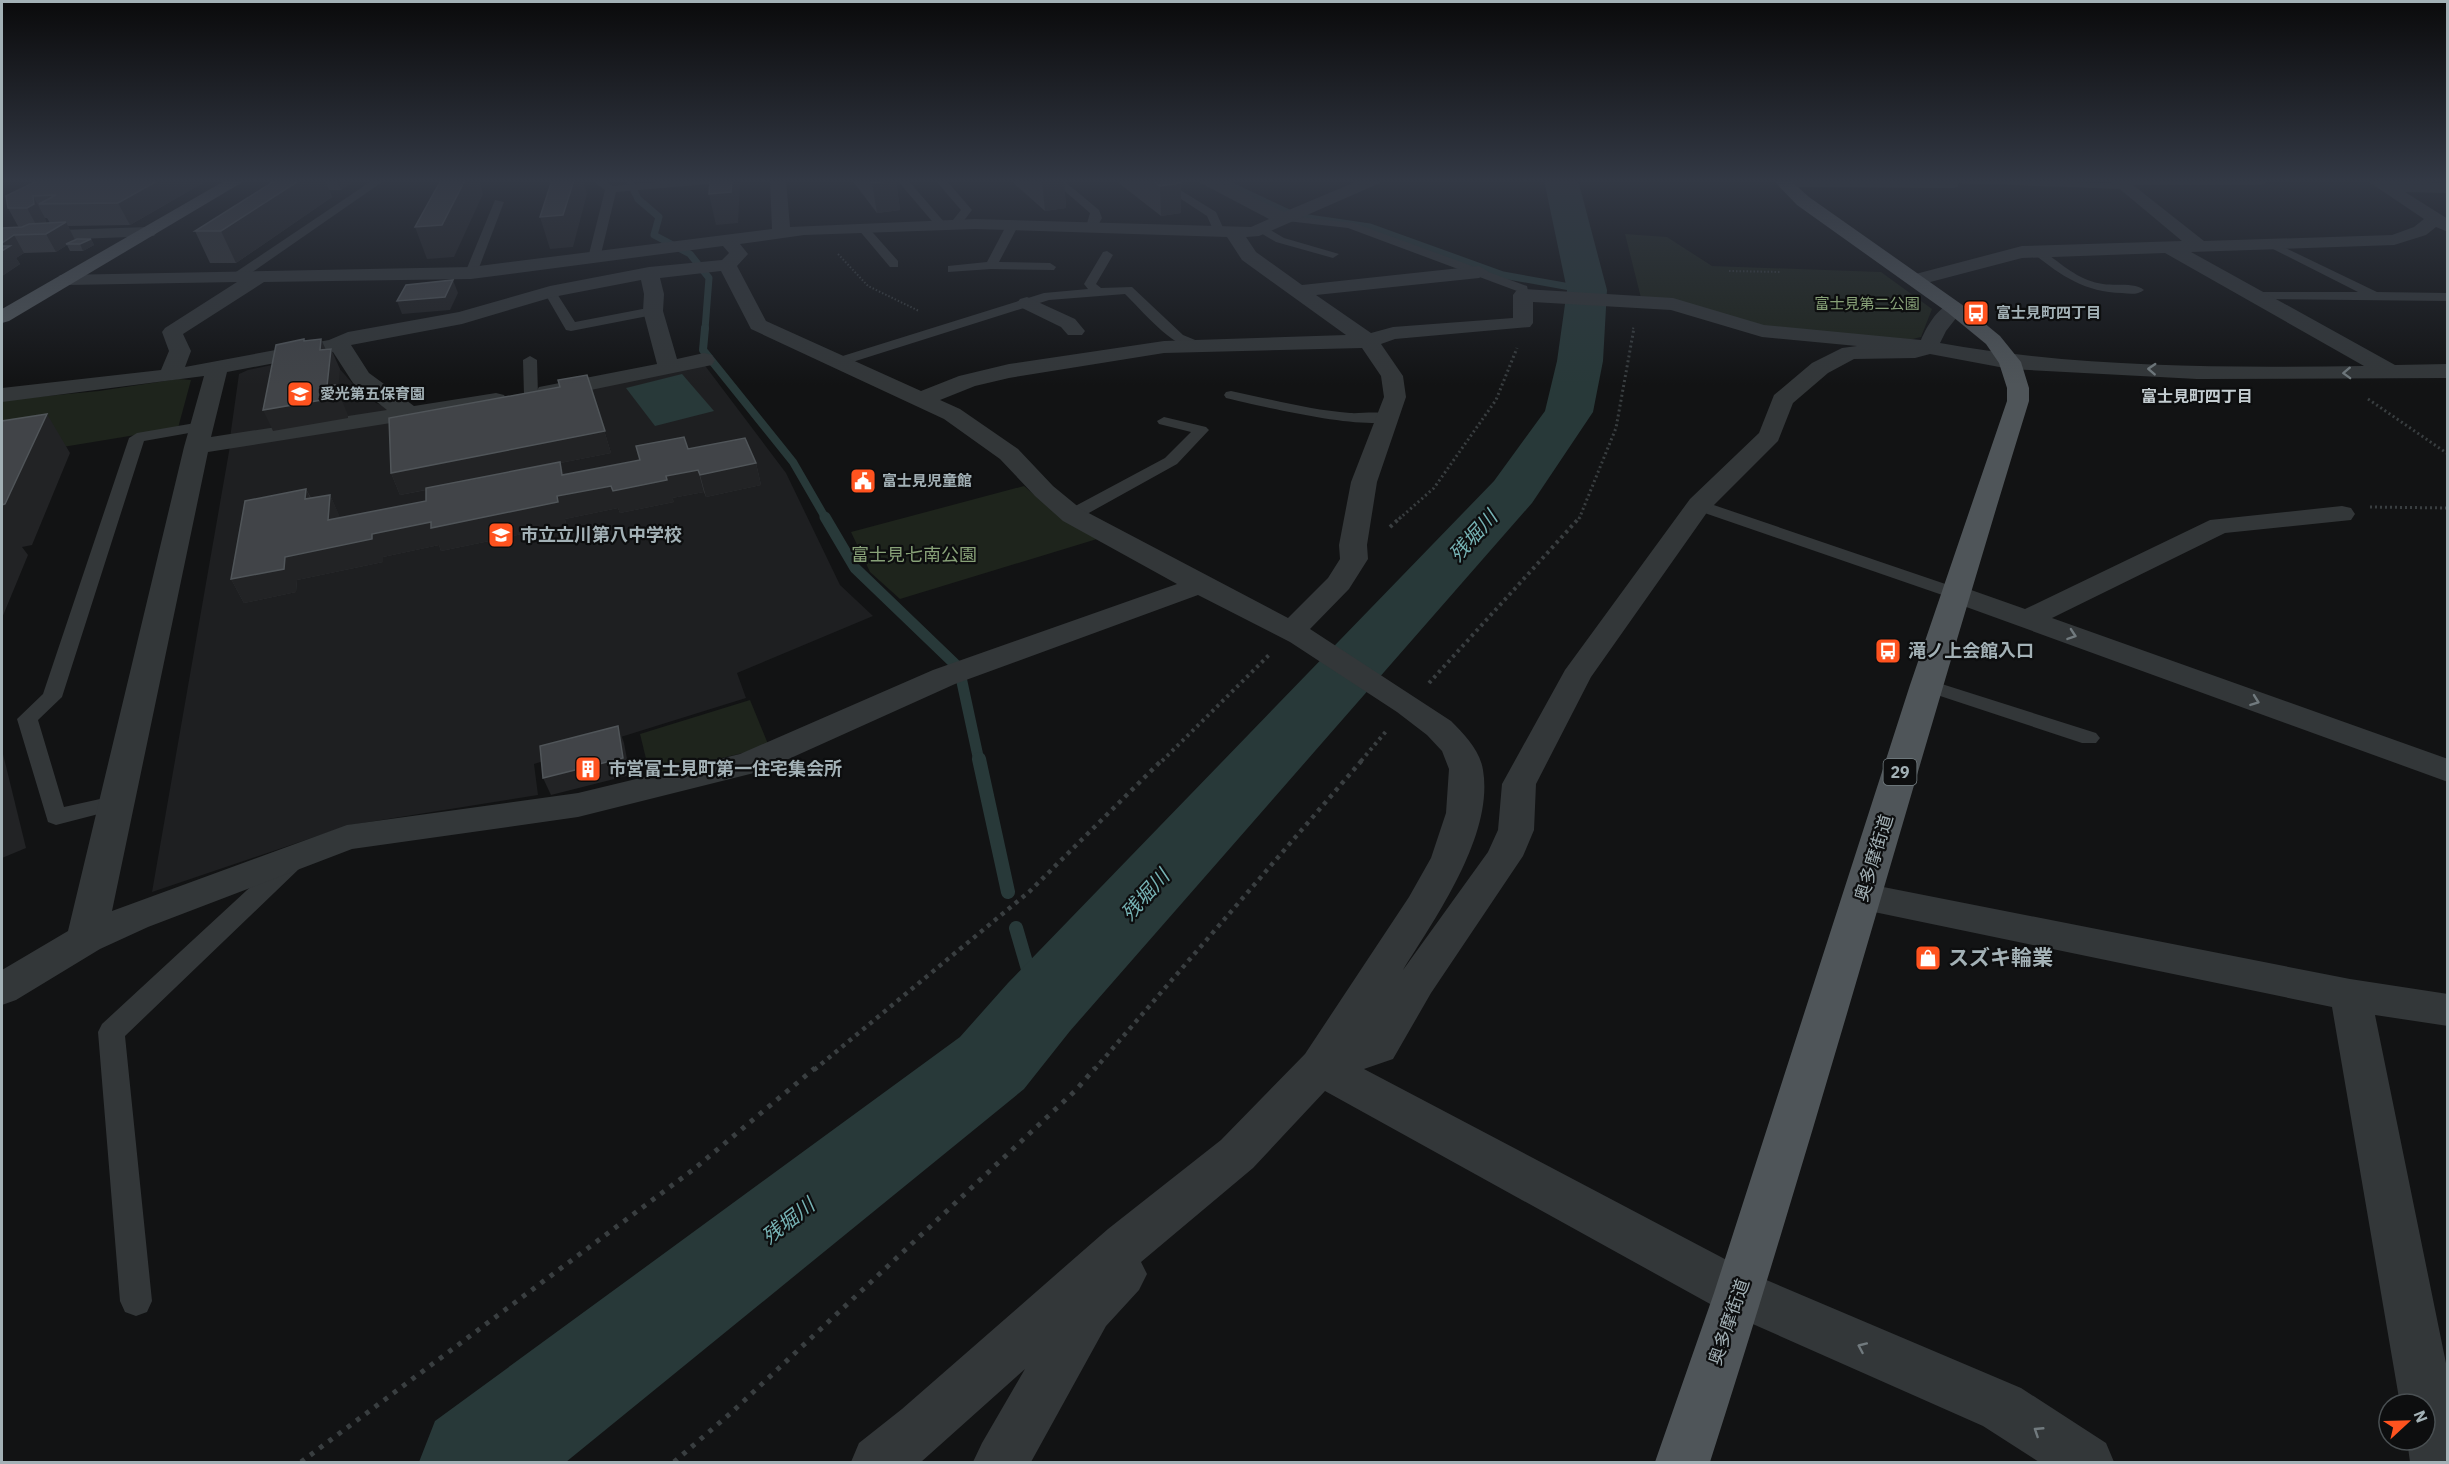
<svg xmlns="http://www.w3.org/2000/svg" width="2449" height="1464" font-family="'IBM Plex Sans','Noto Sans JP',sans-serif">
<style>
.built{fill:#1e1f21}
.green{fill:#1e241c}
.water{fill:#283939}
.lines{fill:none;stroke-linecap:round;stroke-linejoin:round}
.stream-far3{stroke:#283939;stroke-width:7}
.stream-far2{stroke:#283939;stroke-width:8}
.stream-far1{stroke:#283939;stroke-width:11}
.stream{stroke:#283939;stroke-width:14}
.river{fill:#283939;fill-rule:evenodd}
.path-far4{stroke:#393e40;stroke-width:2;stroke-dasharray:1.5 2;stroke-linecap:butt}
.path-far3{stroke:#393e40;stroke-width:3;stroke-dasharray:2 3;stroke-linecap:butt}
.path-far2{stroke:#393e40;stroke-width:4;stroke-dasharray:3 4;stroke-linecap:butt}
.path-far1{stroke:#393e40;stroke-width:4.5;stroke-dasharray:4 5;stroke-linecap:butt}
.path{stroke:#393e40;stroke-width:5;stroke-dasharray:4.5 7;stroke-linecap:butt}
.service{fill:#333739;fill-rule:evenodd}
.minor{fill:#333739;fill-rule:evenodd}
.tertiary{fill:#333739;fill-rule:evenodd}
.primary{fill:#4f5559;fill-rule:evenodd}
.wall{fill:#35373a;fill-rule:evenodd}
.shaded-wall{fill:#222325}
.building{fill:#414448;stroke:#505559;stroke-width:1.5}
.oneway{stroke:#717a7e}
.labels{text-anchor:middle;stroke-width:4.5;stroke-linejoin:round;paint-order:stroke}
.far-park-label{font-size:15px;fill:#88a278;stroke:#0d0e0f}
.far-poi-label{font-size:15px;font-weight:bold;fill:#a3b1b6;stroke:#0d0e0f;text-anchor:start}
.far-neighbourhood-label{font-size:16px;font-weight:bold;fill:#c4cdd1;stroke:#0d0e0f}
.shield{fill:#0d0e0f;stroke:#768084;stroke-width:1.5}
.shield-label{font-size:16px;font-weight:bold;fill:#a3b1b6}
.poi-label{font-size:18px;font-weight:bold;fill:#a3b1b6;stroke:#0d0e0f;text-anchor:start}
.park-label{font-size:18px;fill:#88a278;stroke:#0d0e0f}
.street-label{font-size:18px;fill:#a3b1b6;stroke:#0d0e0f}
.water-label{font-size:20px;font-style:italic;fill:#76b2b4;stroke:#0d0e0f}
.near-poi-label{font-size:21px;font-weight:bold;fill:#a3b1b6;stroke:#0d0e0f;text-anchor:start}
</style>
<rect width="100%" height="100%" fill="#121314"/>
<!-- built -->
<g class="built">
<path d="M320 355 338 367 353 384 376 403 390 408 389 413 230 438 239 374 248 370Z"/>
<path d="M703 363 786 473 840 585 873 616 737 673 746 698 534 764 538 795 350 825 152 892 230 446Z"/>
</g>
<!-- green -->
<g class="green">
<path d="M1625 234 1667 237 1712 266 1881 272 1932 309 1921 337 1905 341 1756 325 1641 298Z"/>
<path d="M178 379 191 380 178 428 2 457V402L5 400 99 391Z"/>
<path d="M1024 486 1064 520 1097 539 900 599 870 572 851 532Z"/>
<path d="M750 700 768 744 747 752 650 775 640 734Z"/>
</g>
<!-- water -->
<path class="water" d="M682 374 714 411 655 426 626 388Z"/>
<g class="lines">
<!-- stream-far3 -->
<g class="stream-far3">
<path d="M629 180 638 199 659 217 654 235 690 254 709 278 705 329"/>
<path d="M1219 180 1295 216 1370 227 1503 275 1587 290"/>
</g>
<!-- stream-far2 -->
<path class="stream-far2" d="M705 328 703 350 793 462 826 519"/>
<!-- stream-far1 -->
<path class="stream-far1" d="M825 517 855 568 959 668 979 761"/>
<!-- stream -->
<g class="stream">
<path d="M979 759 1008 892"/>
<path d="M1016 928 1039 1007"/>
</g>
<!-- river -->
<path class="river" d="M1544 180H1578L1607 290 1603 361 1593 412 1532 503 1070 1031 1024 1089 566 1462H419L435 1421 960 1037 1008 983 1494 481 1545 411 1557 361 1567 290Z"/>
<!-- path-far4 -->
<g class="path-far4">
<path d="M838 254 868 286 919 311"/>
<path d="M1729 271 1780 272"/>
<path d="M1633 329 1634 326"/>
</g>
<!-- path-far3 -->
<g class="path-far3">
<path d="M2368 399 2448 454"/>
<path d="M2370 507 2448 508"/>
<path d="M1399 519 1434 488 1496 400 1517 348"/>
<path d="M1579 519 1616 428 1634 328"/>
</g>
<!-- path-far2 -->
<g class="path-far2">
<path d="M1390 527 1401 517"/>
<path d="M1429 683 1580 517"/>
<path d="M1162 761 1270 654"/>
<path d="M1361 761 1388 729"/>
</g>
<!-- path-far1 -->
<g class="path-far1">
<path d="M814 1070 1030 891 1163 759"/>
<path d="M1094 1070 1363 759"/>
</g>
<!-- path -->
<g class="path">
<path d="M301 1462 694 1169 815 1068"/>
<path d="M674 1462 732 1412 1076 1090 1095 1068"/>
</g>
<!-- service -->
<g class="service">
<path d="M373 180H385L241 280H233V274Z"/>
<path d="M591 180H603L613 186 681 180H725L720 183 616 192 600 258 594 262 588 258 605 190Z"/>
<path d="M897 180H908L945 223V227H937Z"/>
<path d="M935 180H946L972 210 959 227 949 225 961 210Z"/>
<path d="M1052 180H1063L1099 210 1102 218 1096 229 1086 227 1090 213Z"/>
<path d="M1152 180H1164L1216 212 1225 232 1223 234H1215L1207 216Z"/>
<path d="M1945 180 2123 183 2128 186 2123 189 1958 183V187L1954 188 1784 187 1779 184 1784 181 1946 182Z"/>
<path d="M495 200 504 202 477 273 467 276 465 273Z"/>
<path d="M1282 215 1354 223 1527 286 1529 295 1523 299 1519 298 1517 291 1348 228 1278 220V216Z"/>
<path d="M1012 223 1018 226 999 262 1050 263 1056 267 1054 270 991 269 948 272V266L987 262 1006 226Z"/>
<path d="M858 225H866L898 261V267H890L858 229Z"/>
<path d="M1259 228H1267L1284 238 1339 254 1333 258 1276 242 1259 232Z"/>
<path d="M2271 241 2377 292 2448 293V301L2252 299 2250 296 2256 292H2358L2267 246 2265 244Z"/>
<path d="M2033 249H2041C2060 263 2079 281 2103 284 2115 286 2135 282 2144 290 2138 295 2130 294 2122 293 2085 292 2061 276 2033 253Z"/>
<path d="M1107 251 1113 255 1096 284 1101 288 1132 287 1183 335 1200 342V348C1177 354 1141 309 1125 294L1049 300 843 365 838 366 831 362 833 359 1044 293 1088 289 1084 284 1103 252Z"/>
<path d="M550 288 554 289 575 322 653 307 659 311 653 315 571 331 566 330 544 292Z"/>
<path d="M530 356 537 360 538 395 531 399 524 395 523 360Z"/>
<path d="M1231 391C1270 399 1310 410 1350 413 1362 414 1387 409 1394 418 1379 435 1251 404 1226 398L1224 395 1226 392Z"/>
<path d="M1164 417 1206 427 1209 430 1177 464 1078 519H1066L1064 515 1066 511 1165 458 1191 432 1159 424 1157 421Z"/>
<path d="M201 422 206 424 209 427 206 430 144 441 62 697 38 720 64 807 118 795 126 797 129 802 126 807 118 809 56 825 48 822 17 719 43 694 129 438 137 433Z"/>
<path d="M1699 500 1963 590 1966 594 1957 600 1951 598 1693 509 1691 505Z"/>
<path d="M1926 679 2096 733 2100 738 2096 743H2082L1919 689 1916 685 1919 681Z"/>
<path d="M293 853 301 855 305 861 301 867 125 1036 152 1301 147 1312 136 1316 125 1312 120 1301 98 1032 102 1024 285 855Z"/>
</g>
<!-- minor -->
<g class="minor">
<path d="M770 180H786L790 227 975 219 1251 227 1269 219 1195 180H1216L1284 212 1360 180H1382L1380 183 1259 236 1246 237 1256 252 1302 285 1479 266 1489 272 1479 278 1316 295 1371 333 1393 327 1513 318V295L1516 291 1523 289 1673 298 1764 325 1921 340C1928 324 1942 299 1961 304L1964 308 1946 331 1940 343C2079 368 2223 368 2364 366L2165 253 2022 258 1915 286 1905 280 1908 276 2022 246 2182 241 2109 180H2269L2261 185H2133L2204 241 2392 235 2414 227 2424 219 2366 180 2448 183V193L2405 192 2448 219V232L2436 227 2426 235 2394 245 2191 252 2395 365 2448 364V378L2197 379 2010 369 1930 354 1915 358 1854 359 1828 373 1793 403 1778 441 1708 511 1591 677 1536 784 1534 830 1523 856 1431 993 1393 1059 1364 1069 1757 1276 2021 1388 2106 1443 2114 1462H2039L1983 1426 1721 1310 1325 1091 1253 1168 1141 1262 1147 1274 1139 1290 1106 1326 1031 1462H973L982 1443 1025 1369 921 1462H851L859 1443 902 1409 1108 1229 1221 1140 1305 1054 1409 897 1431 858 1446 813 1449 769 1442 751 1427 735 1397 712 1290 642 1198 595 955 684 762 771 578 817 352 849 148 927 100 949 16 1000 2 1005V970L68 931 184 447 204 376 2 402V388L161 370 169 351 162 332 165 328 237 282 67 285 57 279 60 275 471 267 772 229ZM975 229 1227 237 1242 260 1346 335 1164 341 1009 364 959 376 921 391 766 321 737 266 748 254 740 244 804 235ZM723 246 729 253 722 260 649 267 550 286 459 312 348 332 329 340 185 367 191 351 183 334 264 282 471 279ZM721 271 751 329 944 419 1000 459 1035 496 1063 521 1177 584 933 670 740 754 578 793 347 825 112 911 208 452 504 405 507 400 504 395 496 393 414 406 369 373 351 345 462 324 553 297 641 280 644 294 643 311 657 364 539 387 536 392 539 397 547 399 712 365 715 360 712 355 704 353 677 359 663 311 664 294 660 278ZM1533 302 1671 310 1762 337 1857 346 1842 348 1812 363 1774 395 1759 433 1690 499 1565 670 1502 784 1498 830 1488 852 1403 970C1436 917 1494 835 1483 770 1480 750 1464 734 1451 721L1310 629 1349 589 1368 559 1367 545 1377 482 1406 397 1403 376 1381 344 1395 339 1530 327 1533 323ZM1362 348 1381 376 1384 397 1351 482 1339 545 1340 559 1328 578 1288 618 1081 509 1053 486 1018 449 960 409 940 400 975 386 1009 378 1164 353ZM333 352 353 383 387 410 211 437 227 372Z"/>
<path d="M148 227 157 232 154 236 2 242V232Z"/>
<path d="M1027 297 1075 319 1085 331 1082 335H1068L1061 327 1020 307 1017 303 1020 299Z"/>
<path d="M2342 506 2351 508 2355 514 2351 520 2225 533 2052 618 2448 759V782L1947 600 1943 594 1947 588 1957 585 2025 609 2210 520Z"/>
<path d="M1863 883 2350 979 2448 994V1026L2375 1015 2448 1373V1462H2410L2407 1440H2425V1404H2400L2332 1007 1850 907 1844 897 1850 887Z"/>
</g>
<!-- tertiary -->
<path class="tertiary" d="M2438 180H2448V186Z"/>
<!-- primary -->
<g class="primary">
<path d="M226 180H246L9 321 2 323V309Z"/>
<path d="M1773 180H1790L1809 197 1961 304 2000 336 2021 362 2029 388V401C1920 754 1823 1110 1710 1462H1655L1714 1293 1910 685 2007 401V388L1999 363 1986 344 1947 312 1797 205Z"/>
</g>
</g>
<!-- wall -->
<g class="wall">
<path d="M39 180H208L130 225 68 226 75 240 91 239 94 245 83 251H70L67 245 56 252 24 253 16 258 20 264 2 276V228H19L8 208ZM45 218H47L50 223H46Z"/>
<path d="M276 180H355L341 190H329L332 197 236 263H210L195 231Z"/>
<path d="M852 180H896L900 210 877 213Z"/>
<path d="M1010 180H1064L1066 208 1045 211Z"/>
<path d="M1115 180H1177L1181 213 1161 216Z"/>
<path d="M587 375 611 453 560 463 564 475 640 460 636 446 684 437 688 449 745 438 756 463 761 485 706 497 704 492 672 498 674 502 620 513 618 508 565 519 566 525 441 551 439 545 383 557V562L297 580 296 592 244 603 231 579 245 501 306 489 311 498 330 495 340 518 426 501V490L400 495 391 473 389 418 560 387 558 380Z"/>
</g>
<!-- shaded-wall -->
<g class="shaded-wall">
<path d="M159 180H208L130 225 118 203Z"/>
<path d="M300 180H325L332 197 236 263 221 231Z"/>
<path d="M337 180H355L341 190Z"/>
<path d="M465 180H479L483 194 454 257 427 259 415 227Z"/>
<path d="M574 180H583L587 194 573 247 550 249 540 217Z"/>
<path d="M732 180H739L740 184 738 223 716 225 709 194Z"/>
<path d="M896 180 900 210 877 213 872 183Z"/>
<path d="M1051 180H1064L1066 208 1045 211 1042 181Z"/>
<path d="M1181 183V213L1161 216 1160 186Z"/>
<path d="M33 196 45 218 46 226 39 230 27 208Z"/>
<path d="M66 222 75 240 66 244 67 245 56 252 46 234Z"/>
<path d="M14 235 24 253 16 258 20 264 2 276V243Z"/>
<path d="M91 239 94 245 83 251 80 244Z"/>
<path d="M453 280 458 293 450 310 402 314 397 301Z"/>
<path d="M321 339 330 359 320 350Z"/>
<path d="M331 349 340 369 338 391 348 415V418L273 431 263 410Z"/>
<path d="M587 375 611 453 560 463 568 484 611 486 698 470 704 492 672 498 674 502 620 513 618 508 565 519 566 525 441 551 439 545 383 557V562L297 580 296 592 244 603 231 579 285 557 372 534 557 496 562 475 560 463 400 495 391 473Z"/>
<path d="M47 414 70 453 32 545 22 547 28 555 2 618V505Z"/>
<path d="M756 463 761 485 706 497 700 475Z"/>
<path d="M306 489 317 512 305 499Z"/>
<path d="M330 495 340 517 339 543 328 520Z"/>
<path d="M618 726 624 743 630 775 551 795 543 778Z"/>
<path d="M2 750 26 848 2 858Z"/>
</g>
<!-- building -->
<g class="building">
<path d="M39 180H159L118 203 39 204 56 195 33 196 34 204 27 208H8L6 196Z"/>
<path d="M276 180H300L221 231H195Z"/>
<path d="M441 180H465L442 225 415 227Z"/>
<path d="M552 180H574L563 215 540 217Z"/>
<path d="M710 180H732L731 192 709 194Z"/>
<path d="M870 180H895L872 183Z"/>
<path d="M1152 180H1177L1181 183 1160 186Z"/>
<path d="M66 222 46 234 14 235 2 243V228L22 227 29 224Z"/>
<path d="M77 239H91L80 244H66Z"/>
<path d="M2 246H10L2 251Z"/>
<path d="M453 280 445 297 397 301 406 285Z"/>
<path d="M304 339V341L321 339 320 350 331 349 327 386 335 385 334 395 339 394V397L263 410 276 345Z"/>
<path d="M587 375 605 431 391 473 389 418 560 387 558 380Z"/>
<path d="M47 414 5 504 2 505V421Z"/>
<path d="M684 437 688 449 745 438 756 463 700 475 698 470 666 476 667 480 613 491 611 486 557 496 558 502 431 528V522L372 534V539L285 557 284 569 231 579 245 501 306 489 305 499 330 495 328 520 426 501V488L560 462 562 475 640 460 636 446Z"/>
<path d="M618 726 623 758 543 778 540 746Z"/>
</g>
<!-- one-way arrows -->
<defs><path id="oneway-chevron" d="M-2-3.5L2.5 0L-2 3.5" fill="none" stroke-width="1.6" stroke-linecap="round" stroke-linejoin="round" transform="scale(1.5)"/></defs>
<g class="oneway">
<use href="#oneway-chevron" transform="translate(2152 369) rotate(-177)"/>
<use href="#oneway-chevron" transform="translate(2347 373) rotate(178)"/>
<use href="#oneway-chevron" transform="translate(2072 635) rotate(19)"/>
<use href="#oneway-chevron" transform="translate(2255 701) rotate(20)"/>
<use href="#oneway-chevron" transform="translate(1862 1347) rotate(-156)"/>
<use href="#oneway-chevron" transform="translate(2038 1431) rotate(-147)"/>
</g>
<!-- sky -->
<linearGradient id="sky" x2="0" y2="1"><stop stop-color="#0a0a0b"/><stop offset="0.47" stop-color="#333945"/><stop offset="1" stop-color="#333945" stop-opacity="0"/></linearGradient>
<rect width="2449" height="385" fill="url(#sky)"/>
<!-- icons -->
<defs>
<symbol id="bus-square" viewBox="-11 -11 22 22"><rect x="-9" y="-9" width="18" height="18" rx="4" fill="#ff531f" stroke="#0d0e0f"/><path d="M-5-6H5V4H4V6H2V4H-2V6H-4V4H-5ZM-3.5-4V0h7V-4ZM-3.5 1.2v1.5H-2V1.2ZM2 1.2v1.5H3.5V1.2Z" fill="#fff"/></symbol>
<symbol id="school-square" viewBox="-11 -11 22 22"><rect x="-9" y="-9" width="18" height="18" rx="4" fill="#ff531f" stroke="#0d0e0f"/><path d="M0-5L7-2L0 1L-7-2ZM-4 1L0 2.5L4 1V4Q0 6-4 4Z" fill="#fff"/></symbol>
<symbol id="civic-square" viewBox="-11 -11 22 22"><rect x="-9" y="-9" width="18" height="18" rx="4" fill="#ff531f" stroke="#0d0e0f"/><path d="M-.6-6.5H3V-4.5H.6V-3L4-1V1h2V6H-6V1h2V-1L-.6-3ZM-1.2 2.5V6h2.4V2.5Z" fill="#fff"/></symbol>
<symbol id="building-square" viewBox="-11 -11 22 22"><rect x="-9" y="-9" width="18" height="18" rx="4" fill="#ff531f" stroke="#0d0e0f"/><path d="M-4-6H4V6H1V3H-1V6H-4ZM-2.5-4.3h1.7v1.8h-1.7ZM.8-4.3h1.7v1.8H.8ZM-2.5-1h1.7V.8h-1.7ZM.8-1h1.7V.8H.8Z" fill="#fff"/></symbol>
<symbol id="shop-square" viewBox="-11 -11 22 22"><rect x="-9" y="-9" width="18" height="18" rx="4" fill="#ff531f" stroke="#0d0e0f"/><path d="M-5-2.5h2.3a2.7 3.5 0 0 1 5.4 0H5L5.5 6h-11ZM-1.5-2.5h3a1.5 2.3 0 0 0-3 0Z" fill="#fff"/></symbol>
</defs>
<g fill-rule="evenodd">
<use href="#bus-square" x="1961" y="298" width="30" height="30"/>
<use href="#school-square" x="285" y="379" width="30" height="30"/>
<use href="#civic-square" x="848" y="466" width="30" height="30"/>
<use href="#school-square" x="486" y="520" width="30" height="30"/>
<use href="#bus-square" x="1873" y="636" width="30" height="30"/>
<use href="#building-square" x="573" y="754" width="30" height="30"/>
<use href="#shop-square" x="1913" y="943" width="30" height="30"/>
</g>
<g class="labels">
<!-- far-park labels -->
<g class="far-park-label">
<text x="1867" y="309">富士見第二公園</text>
</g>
<!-- far-poi labels -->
<g class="far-poi-label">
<text x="1996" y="318">富士見町四丁目</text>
<text x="320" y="399">愛光第五保育園</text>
<text x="882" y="486">富士見児童館</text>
</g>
<!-- far-neighbourhood labels -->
<g class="far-neighbourhood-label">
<text x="2197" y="402">富士見町四丁目</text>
</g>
<!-- shield labels -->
<rect class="shield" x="1883.5" y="759" width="33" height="26" rx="4.5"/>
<g class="shield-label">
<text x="1900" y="778">29</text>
</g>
<!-- poi labels -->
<g class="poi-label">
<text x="520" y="541">市立立川第八中学校</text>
<text x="1908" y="657">滝ノ上会館入口</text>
<text x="608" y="775">市営富士見町第一住宅集会所</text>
</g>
<!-- park labels -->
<g class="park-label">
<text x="914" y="561">富士見七南公園</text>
</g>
<!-- street labels -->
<g class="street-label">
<text transform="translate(1874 858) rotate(-73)" y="6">奥多摩街道</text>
<text transform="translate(1729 1322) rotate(-71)" y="6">奥多摩街道</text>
</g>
<!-- water labels -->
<g class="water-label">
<text transform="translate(1473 536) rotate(-48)" y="7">残堀川</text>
<text transform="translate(1145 895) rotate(-48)" y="7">残堀川</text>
<text transform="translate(788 1221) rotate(-38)" y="7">残堀川</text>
</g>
<!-- near-poi labels -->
<g class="near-poi-label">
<text x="1948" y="965">スズキ輪業</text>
</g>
</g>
<!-- border -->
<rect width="2449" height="1464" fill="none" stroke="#a3b1b6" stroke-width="6"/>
<!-- north arrow -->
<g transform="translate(2407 1422) rotate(68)"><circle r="28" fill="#0d0e0f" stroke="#494f52" stroke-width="1.5"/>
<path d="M0-4.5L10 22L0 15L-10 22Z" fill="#ff531f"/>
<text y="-9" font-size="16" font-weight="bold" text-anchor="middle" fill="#a3b1b6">N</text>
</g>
</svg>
